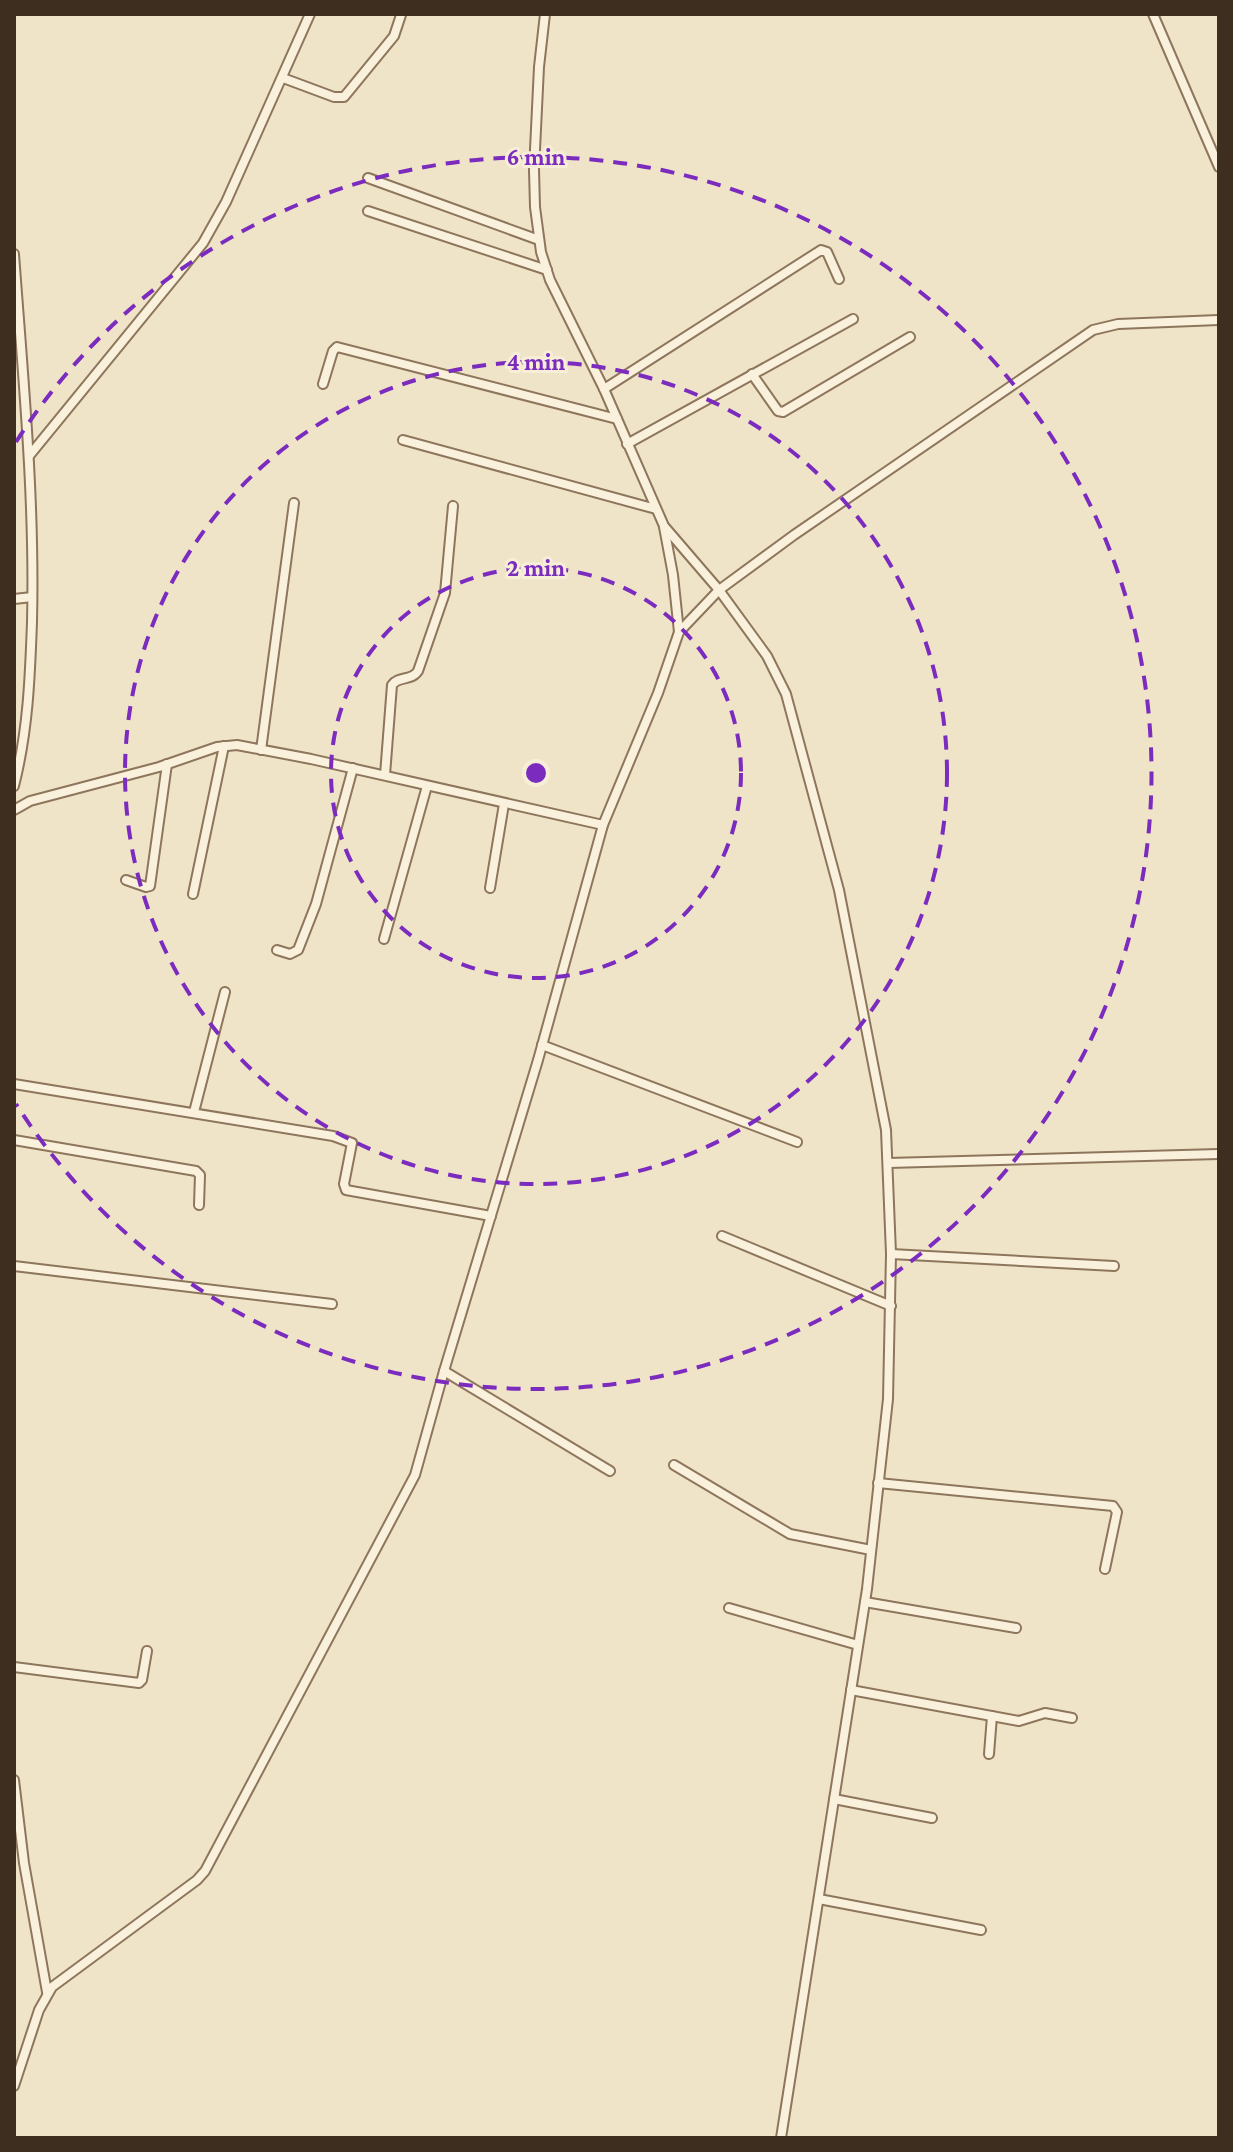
<svg xmlns="http://www.w3.org/2000/svg" width="1233" height="2152" font-family="'Crimson Pro',serif">
<style>
.lines{fill:none;stroke-linecap:round;stroke-linejoin:round}
.minor-casing{stroke:#8d765c;stroke-width:12}
.minor{stroke:#faf1dc;stroke-width:8}
.ring{fill:none;stroke:#7b2cbf;stroke-width:4;stroke-dasharray:14 10}
.centre{fill:#7b2cbf;stroke:#f7eed8;stroke-width:4}
.ring-label{font-size:24px;text-anchor:middle;font-weight:bold;fill:#7b2cbf;stroke:#f7eed8;stroke-width:6;stroke-linejoin:round;paint-order:stroke}
</style>
<rect width="100%" height="100%" fill="#f0e4c8"/>
<g class="lines">
<defs>
<g id="minor">
<path d="M545 14 539 67 534 170 535 207 541 252 550 280 604 389 664 526 719 590 767 656 786 694 839 890 886 1130 891 1254 888 1399 867 1589 781 2138"/>
<path d="M1153 14 1219 167"/>
<path d="M283 78 334 97H344L394 36 401 15"/>
<path d="M368 178 539 240"/>
<path d="M368 211 547 270"/>
<path d="M14 254C23 376 35 499 32 622 30 678 28 731 14 786"/>
<path d="M752 374 778 411 783 412 910 337"/>
<path d="M323 384 333 351 337 347 617 419"/>
<path d="M604 389 821 250 827 252 839 279"/>
<path d="M403 440 656 509"/>
<path d="M627 444 853 319"/>
<path d="M29 456 203 243 226 202 310 14"/>
<path d="M664 527 673 575 679 632"/>
<path d="M14 599 32 597"/>
<path d="M261 750 294 503"/>
<path d="M385 775 392 685C398 676 412 681 418 671L445 593 453 506"/>
<path d="M14 810 30 801 159 767 217 747 237 745 311 759 603 825 658 693 679 632 719 590 794 535 1093 330 1118 324 1219 320"/>
<path d="M126 880 146 887 150 886 167 764"/>
<path d="M490 888 504 804"/>
<path d="M193 894 224 746"/>
<path d="M384 939 427 786"/>
<path d="M277 950 290 954 298 950 316 904 353 768"/>
<path d="M542 1045 797 1142"/>
<path d="M14 1084 333 1136 352 1143 344 1184 346 1190 491 1216"/>
<path d="M194 1112 225 992"/>
<path d="M14 1140 196 1171 200 1175 199 1205"/>
<path d="M888 1163 1219 1154"/>
<path d="M722 1236 891 1306"/>
<path d="M891 1254 1114 1266"/>
<path d="M14 1266 332 1304"/>
<path d="M444 1371 610 1471"/>
<path d="M674 1465 790 1534 871 1550"/>
<path d="M878 1483 1113 1506 1117 1512 1105 1569"/>
<path d="M865 1602 1016 1628"/>
<path d="M729 1608 858 1645"/>
<path d="M14 1667 139 1683 142 1680 147 1651"/>
<path d="M851 1690 1019 1721 1045 1713 1072 1718"/>
<path d="M989 1754 992 1716"/>
<path d="M14 1780 24 1863 47 1992"/>
<path d="M834 1799 932 1818"/>
<path d="M819 1899 981 1930"/>
<path d="M14 2086 39 2010 52 1987 197 1880 205 1871 415 1475 444 1371 538 1060 603 825"/>
</g>
</defs>
<!-- minor casing -->
<use href="#minor" class="minor-casing"/>
<!-- minor -->
<use href="#minor" class="minor"/>
</g>
<!-- distance rings -->
<g class="ring">
<circle cx="536" cy="773" r="205"/>
<circle cx="536" cy="773" r="411"/>
<path d="M16 442A616 616 0 1 1 16 1104"/>
</g>
<circle cx="536" cy="773" r="12" class="centre"/>
<g class="ring-label">
<text x="536" y="165">6 min</text>
<text x="536" y="370">4 min</text>
<text x="536" y="576">2 min</text>
</g>
<!-- border -->
<rect width="1233" height="2152" fill="none" stroke="#3d2e20" stroke-width="32"/>
</svg>
